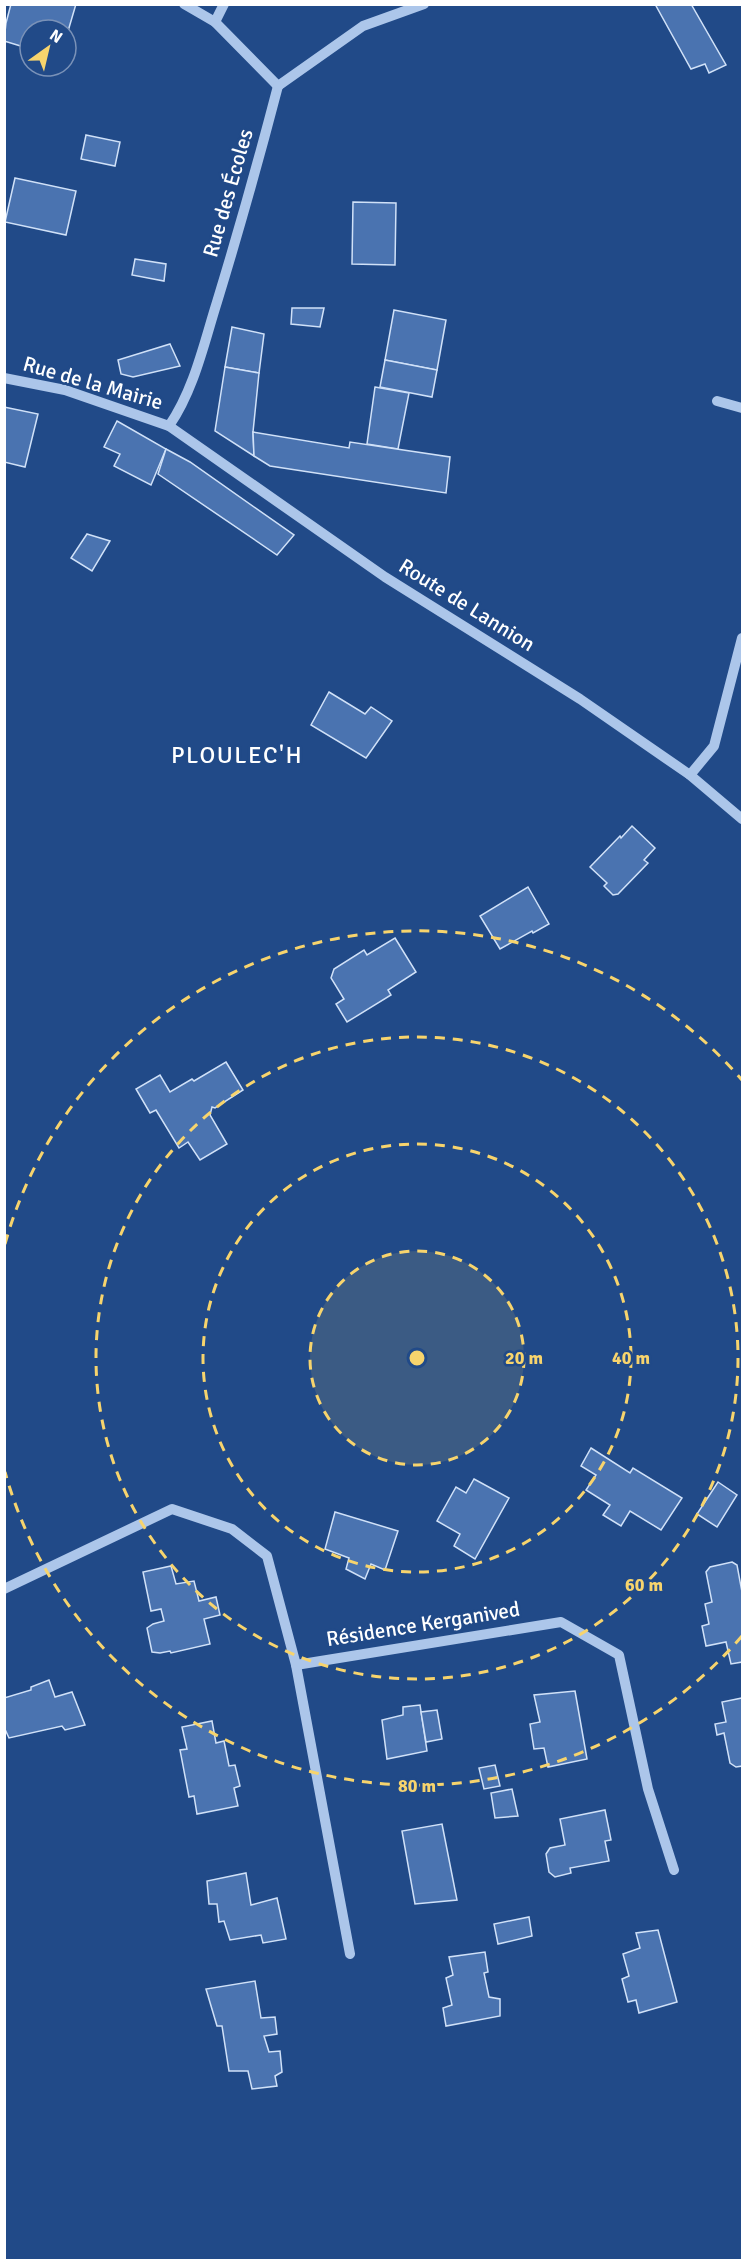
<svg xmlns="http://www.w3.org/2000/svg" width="747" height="2265" font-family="Signika,sans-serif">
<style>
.building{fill:#4a73b0;stroke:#d0e1f8;stroke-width:1.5}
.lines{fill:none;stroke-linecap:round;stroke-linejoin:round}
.minor{stroke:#acc6ea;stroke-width:10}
.ring{fill:none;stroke:#f7d46d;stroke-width:3;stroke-dasharray:10 8}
.labels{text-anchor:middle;stroke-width:5;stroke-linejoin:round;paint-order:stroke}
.street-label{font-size:21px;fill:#fff;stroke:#214a88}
.quarter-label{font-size:24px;letter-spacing:1.5px;fill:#fff;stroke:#214a88}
.centre{fill:#f7d46d;stroke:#214a88;stroke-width:3}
.ring-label{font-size:18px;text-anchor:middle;font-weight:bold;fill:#f7d46d;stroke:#214a88;stroke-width:5;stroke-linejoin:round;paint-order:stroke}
</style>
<rect width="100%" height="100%" fill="#214a88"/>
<!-- building -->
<g class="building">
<path d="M11 4H76L66 38V30H30L24 47 4 41 6 23Z"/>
<path d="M655 4H691L726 65 709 73 705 64 691 69Z"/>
<path d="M86 135 120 142 115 166 81 159Z"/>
<path d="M15 178 76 191 66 235 5 222Z"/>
<path d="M353 202 396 203 395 265 352 264Z"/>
<path d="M135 259 166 264 164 281 132 275Z"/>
<path d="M292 308H324L320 327 291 324Z"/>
<path d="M394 310 446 320 437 370 385 360Z"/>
<path d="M232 327 264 334 259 373 225 367Z"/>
<path d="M170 344 180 366 133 377 121 374 118 360Z"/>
<path d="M385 360 437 370 432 397 380 387Z"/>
<path d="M225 367 259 373 253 432 254 456 215 431Z"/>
<path d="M375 387 409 393 398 449 367 444Z"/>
<path d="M4 407 38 414 25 467 4 462Z"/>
<path d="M117 421 166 449 151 485 114 466 120 454 104 447Z"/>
<path d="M253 432 349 448 350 442 450 457 446 493 270 466 254 456Z"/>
<path d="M166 449 190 462 294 535 277 555 158 474Z"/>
<path d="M87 534 110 541 92 571 71 558Z"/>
<path d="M329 692 365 714 371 707 392 721 366 758 311 725Z"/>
<path d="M632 826 655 848 644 860 648 863 618 894 613 895 604 886 607 883 590 867 620 836 621 838Z"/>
<path d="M528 887 549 924 533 933 532 931 500 949 480 916Z"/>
<path d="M395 938 416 972 388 990 391 995 347 1022 336 1004 344 999 331 978 334 969 364 950 367 955Z"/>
<path d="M226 1062 243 1090 215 1108 212 1107 210 1115 227 1144 200 1160 188 1142 179 1148 156 1110 150 1113 136 1089 160 1075 170 1092 192 1079 194 1081Z"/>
<path d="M591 1448 630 1473 633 1468 682 1498 661 1530 630 1511 621 1526 603 1515 610 1505 586 1490 596 1475 581 1466Z"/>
<path d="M474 1479 509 1498 475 1559 454 1546 460 1534 437 1521 456 1487 466 1493Z"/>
<path d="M718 1482 737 1495 717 1527 697 1514Z"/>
<path d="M335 1512 398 1531 385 1570 371 1564 365 1579 346 1569 349 1558 325 1549Z"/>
<path d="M732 1562 737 1565 742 1592V1662L731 1664 726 1642 706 1646 702 1626 709 1624 705 1604 712 1602 706 1572 710 1567Z"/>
<path d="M171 1566 176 1584 194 1581 199 1601 216 1597 220 1615 204 1619 210 1644 171 1653 170 1651 160 1653 152 1652 147 1628 153 1624 164 1621 161 1609 151 1611 143 1572Z"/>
<path d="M49 1680 55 1697 72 1692 85 1725 65 1730 62 1726 9 1738 4 1727V1698L31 1690V1687Z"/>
<path d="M575 1691 587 1759 548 1767 544 1748 534 1749 530 1724 540 1722 534 1695Z"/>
<path d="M742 1698V1766L736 1767 730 1763 724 1733 717 1735 715 1724 726 1722 722 1702Z"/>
<path d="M420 1705 427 1751 387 1759 382 1720 403 1715V1707Z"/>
<path d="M437 1710 442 1739 426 1742 421 1712Z"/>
<path d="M212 1721 216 1743 224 1741 229 1766 235 1765 240 1786 234 1788 238 1806 197 1814 194 1796 189 1797 180 1750 187 1749 182 1727Z"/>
<path d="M495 1765 500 1786 484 1789 479 1768Z"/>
<path d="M512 1789 518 1816 495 1818 491 1793Z"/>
<path d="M605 1810 611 1840 605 1841 609 1861 570 1868 571 1873 555 1877 549 1872 546 1854 550 1848 565 1845 560 1819Z"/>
<path d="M442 1824 457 1900 415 1904 402 1831Z"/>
<path d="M246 1873 251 1905 277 1898 286 1939 263 1943 261 1935 230 1940 224 1921 219 1922 217 1904H209L207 1881Z"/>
<path d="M529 1917 532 1936 498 1944 494 1924Z"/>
<path d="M658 1930 677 2002 639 2013 636 2000 628 2002 622 1979 629 1976 623 1954 640 1948 636 1933Z"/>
<path d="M485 1952 488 1972 484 1973 489 1997 500 1999V2016L446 2026 443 2008 452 2005 446 1978 453 1975 449 1957Z"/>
<path d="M255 1981 261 2018 275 2017 277 2034 264 2036 269 2052 280 2051 282 2072 275 2076 277 2086 252 2089 248 2071H229L222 2026H217L206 1989Z"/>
</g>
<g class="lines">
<!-- minor -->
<g class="minor">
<path d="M184 4 215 22 278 86"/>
<path d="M215 22 224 4"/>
<path d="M278 86 363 26 424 4"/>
<path d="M4 378 65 390 169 426 385 577 580 699 690 775 742 819"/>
<path d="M717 401 742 408"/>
<path d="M169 426C194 390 204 343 217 302 239 230 259 159 278 86"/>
<path d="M690 775 714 746 742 638"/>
<path d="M4 1589 172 1509 232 1529 267 1556 296 1665 350 1954"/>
<path d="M296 1665 561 1622 619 1655 648 1789 674 1870"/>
</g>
</g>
<!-- distance rings -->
<circle cx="417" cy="1358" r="107" fill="#f7d46d" fill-opacity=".12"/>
<g class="ring">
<circle cx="417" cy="1358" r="107"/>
<circle cx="417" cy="1358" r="214"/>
<circle cx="417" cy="1358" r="321"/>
<path d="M742 1636A428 428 0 0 1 5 1472M5 1244A428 428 0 0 1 742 1080"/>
</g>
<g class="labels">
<!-- street labels -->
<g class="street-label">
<text transform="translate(228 193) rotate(-74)" y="7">Rue des Écoles</text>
<text transform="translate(93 383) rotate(16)" y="7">Rue de la Mairie</text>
<text transform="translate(467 605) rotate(32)" y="7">Route de Lannion</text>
<text transform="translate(423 1624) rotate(-9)" y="7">Résidence Kerganived</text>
</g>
<!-- quarter labels -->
<g class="quarter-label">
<text x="237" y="763">PLOULEC'H</text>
</g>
</g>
<circle cx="417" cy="1358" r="9" class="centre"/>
<g class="ring-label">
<text x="524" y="1364">20 m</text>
<text x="631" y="1364">40 m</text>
<text x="644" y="1591">60 m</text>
<text x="417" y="1792">80 m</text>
</g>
<!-- border -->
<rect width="747" height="2265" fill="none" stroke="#ffffff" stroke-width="12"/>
<!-- north arrow -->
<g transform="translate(48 48) rotate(34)"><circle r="28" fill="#214a88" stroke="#7a92b8" stroke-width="1.5"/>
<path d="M0-4.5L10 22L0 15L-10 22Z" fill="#f7d46d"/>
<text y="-9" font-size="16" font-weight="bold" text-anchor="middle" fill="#ffffff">N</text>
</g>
</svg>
